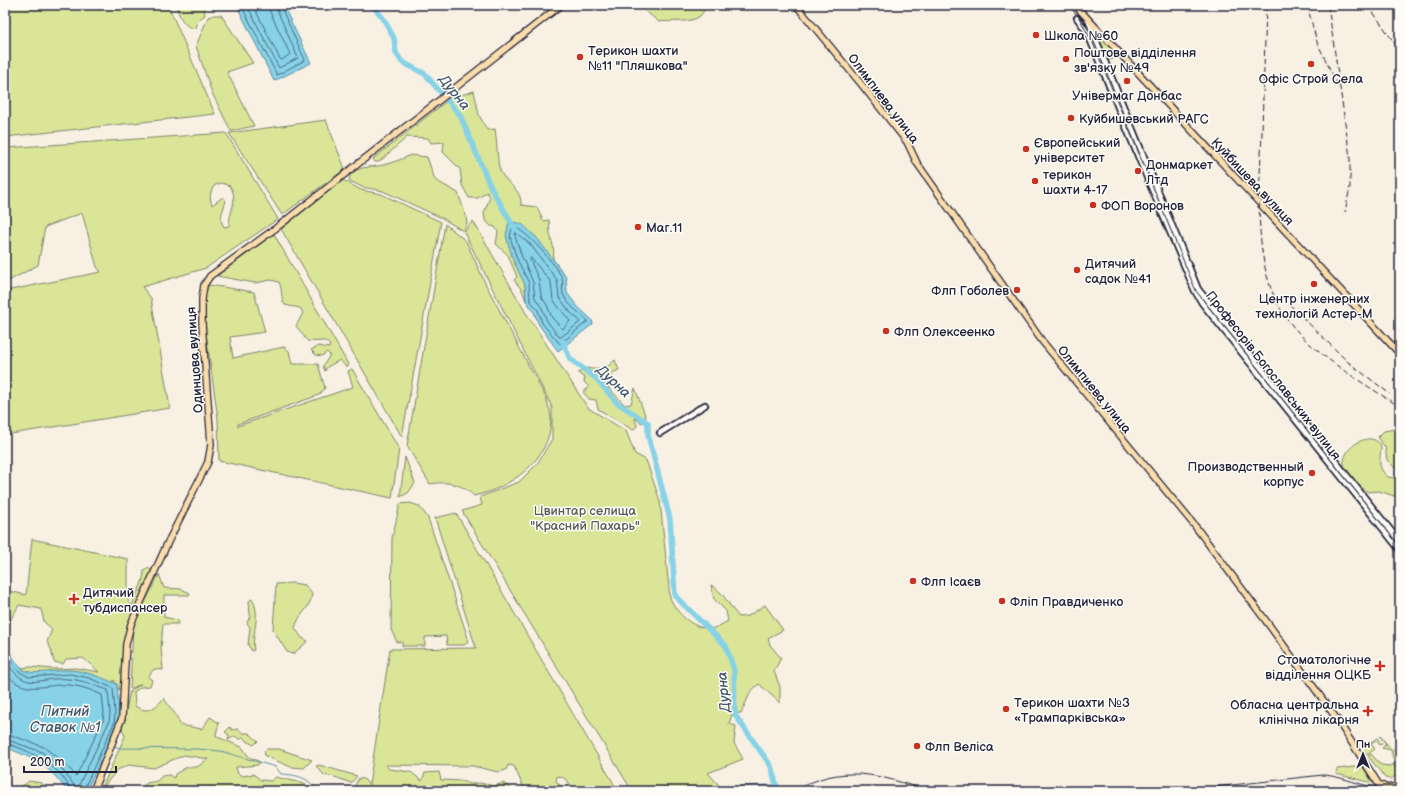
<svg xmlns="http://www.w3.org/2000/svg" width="1405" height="796" font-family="'Balsamiq Sans',sans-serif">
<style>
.green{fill:#dae598;stroke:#7e846a;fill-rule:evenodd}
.water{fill:#87d2e7;stroke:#5f8ca2}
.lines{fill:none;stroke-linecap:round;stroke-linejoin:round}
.shore{stroke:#4a6880;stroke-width:1}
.stream{stroke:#5f8ca2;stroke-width:1}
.river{stroke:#87d2e7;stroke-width:5.5}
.minor-casing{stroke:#22223b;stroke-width:8}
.major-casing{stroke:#22223b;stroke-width:8}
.minor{stroke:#fdfcf7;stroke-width:4.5}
.major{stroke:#fbddab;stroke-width:5.5}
.tram{stroke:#22223b;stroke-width:1}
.rail{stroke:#22223b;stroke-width:1;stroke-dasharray:6 3;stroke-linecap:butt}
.poi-dot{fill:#c8321e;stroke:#fdfcf7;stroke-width:1.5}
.labels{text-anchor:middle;stroke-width:3;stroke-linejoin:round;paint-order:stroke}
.poi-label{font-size:13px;fill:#22223b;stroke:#fdfcf7;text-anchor:start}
.street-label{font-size:13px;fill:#22223b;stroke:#fdfcf7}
.park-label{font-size:13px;fill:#595c57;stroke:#fdfcf7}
.water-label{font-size:14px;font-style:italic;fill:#40576f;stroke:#fdfcf7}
</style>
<rect width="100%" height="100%" fill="#f7f0e3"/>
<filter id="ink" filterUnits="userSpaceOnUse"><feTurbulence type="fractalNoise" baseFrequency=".025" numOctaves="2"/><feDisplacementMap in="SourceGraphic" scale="8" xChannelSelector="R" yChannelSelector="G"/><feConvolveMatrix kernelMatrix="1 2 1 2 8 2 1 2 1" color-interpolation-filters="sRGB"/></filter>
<g filter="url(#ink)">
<!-- green -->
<g class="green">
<path d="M5 5H168L215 114 5 137Z"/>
<path d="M176 5H204L205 15 198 20 196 29C184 28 179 16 176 5Z"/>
<path d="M638 5H708C705 8 703 13 700 16 690 24 671 20 659 22Z"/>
<path d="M214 15H221L253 63 227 72 254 126 231 131 212 93 196 46 208 17Z"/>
<path d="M1102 38 1118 56 1111 60 1106 58 1099 40Z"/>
<path d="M474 91 479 115 487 130 495 129C497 140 497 162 500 170 505 184 522 188 521 205L537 207 543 221 549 220C550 225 549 229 550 233 552 244 555 247 553 259L566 277 525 285 526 301 522 290 514 280 517 277 508 255 496 244 498 232 495 227 491 226 485 220 484 213 490 197 487 192 478 198H469L462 185 460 169 443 152 444 142 431 143 428 138 407 137 379 162H375L373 159 458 92V96Z"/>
<path d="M326 120 345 169 282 215 229 133Z"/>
<path d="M226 133 278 219 206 268 142 287 151 298 170 408 5 435V291L101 272 97 267 82 213 45 227 38 265 5 283V148ZM222 183 230 186C239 200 229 211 229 226L224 227C218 218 223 211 226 201L223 197 212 205C209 196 210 192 215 185Z"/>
<path d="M411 155 427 157 435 180 458 193 466 216 467 224 463 231 442 218 383 191 362 187 350 181 349 178C355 165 371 168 383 165 392 163 402 159 411 155Z"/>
<path d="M343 180 361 190 381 194 441 222 402 437 281 229Z"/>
<path d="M473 221 526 313 588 408 626 431 635 454 646 460 660 501 670 598C677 614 694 631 714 628 718 627 724 623 728 621L726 611 714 599 711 585C725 593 728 605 739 617L748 616 765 605 783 630 768 638 770 645 781 658 774 671 780 687V703L759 684 751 691 741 713 732 714 729 724 736 726 734 743 743 759 708 773 718 784 722 791H632L462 511 482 505 480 497 519 482 537 464 552 439V407L464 232Z"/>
<path d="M445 224 466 241 486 285 546 398C548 405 551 413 551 420 550 461 510 488 474 496 461 483 447 481 430 484L407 446Z"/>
<path d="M274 234 349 366 346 367 340 360 327 367 325 371 323 366 330 355 327 352 322 356 316 355 311 350 318 346 329 348 330 345 325 341C300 342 311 343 296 326L303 313 300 308 285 305C280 297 283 290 279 282L271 280 255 283 217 276Z"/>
<path d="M209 285 254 292 265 332 230 337 233 358 284 347 289 351 292 364H318L325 388 319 395 238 424V426L353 387 348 371 352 369 399 449 392 498 219 461 218 419 204 319V296Z"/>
<path d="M615 360 619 370 612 373 613 383 608 387 625 405 631 404 635 388 646 418 642 423 635 418 637 426 633 430 598 409 596 400 589 399 583 392 589 387 584 382 585 378 578 373 587 368C599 371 606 369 615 360Z"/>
<path d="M1395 429 1400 431V496L1397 497 1379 491 1368 492C1359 486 1349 478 1345 468 1338 452 1365 431 1378 442 1387 449 1371 463 1388 477L1395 478 1398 471 1387 460 1385 447 1379 440 1378 437 1384 431Z"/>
<path d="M405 457 415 483 408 493 400 497Z"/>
<path d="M410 503 419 506 428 518 468 638 467 643 464 645H447L446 636 425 637V646H402V642H397L391 630 392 538 400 504Z"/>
<path d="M456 513 618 791H573C570 783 566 777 557 776L556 781 565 791H525L514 766 508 765 506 770 498 772 473 766 385 765 389 769 411 772 422 781 425 773 439 772 441 780 462 781 471 784 480 783 494 786 503 783 515 791H360L355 785 359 778 364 779 369 785 390 649 476 648 435 518Z"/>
<path d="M32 539 128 559V600L132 607C134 595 144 585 144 571L148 568 152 571 128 624 123 693 120 692 114 680 112 683 47 685 21 668 31 667 52 669 76 668 99 672 83 658 66 659 63 664 54 662 51 649 47 642 52 629 44 622 41 609 19 605 7 626 5 623V590L26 595Z"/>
<path d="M159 574 164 588 181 589 190 593 189 595H164V617L177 620 178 624H163L161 648 163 670 154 669 148 677 152 680 150 686 141 687 134 692 135 706C148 715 156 707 164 698 169 708 177 713 180 725L202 729 210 717 219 723 216 734 217 737C226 740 233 744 242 747L249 757 260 762 258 765 236 767 238 774 243 776 253 774 261 780 271 781 276 777C290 781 305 781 315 791H137L147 783 157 781 162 776 169 775 174 778 175 774 187 767H197L208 759 184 755 154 768 129 765 117 770 101 790 125 736 122 730 130 691 141 684 130 689 133 626Z"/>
<path d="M292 583 305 585 312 594C310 610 299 613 295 628L302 638 308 641 293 654 287 652 273 630 276 584Z"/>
<path d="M252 599C262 615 251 633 254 650L252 651 248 645 250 627 247 623 250 616 249 601Z"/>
<path d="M230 727 232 730 238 729 243 733H249L258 741 254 745 246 741 243 737 240 740 235 736 228 740 229 735 225 732Z"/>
<path d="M1380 736 1392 750 1400 746V760L1395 766 1391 750 1382 748 1386 744Z"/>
<path d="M1377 738 1382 744 1380 745 1376 741 1371 744 1375 749 1367 755 1362 749Z"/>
<path d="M267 749H279L312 760 304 768 291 767 265 756 264 752Z"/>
<path d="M1371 754 1381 765 1390 766 1392 764 1399 773 1391 779 1385 778 1368 756Z"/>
<path d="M319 765 357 776 351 783 335 777 324 775 316 766Z"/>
<path d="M1362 766 1373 783 1336 774 1337 769Z"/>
<path d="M29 781 42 783 48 791H5V786L7 789C15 788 23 787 29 781Z"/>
</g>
<!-- water -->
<g class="water">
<path d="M239 5H283L311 63 274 81 237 6Z"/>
<path d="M509 221 522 224 537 238 566 277 567 293 577 306 592 320 593 324 558 351 539 325 534 312 526 301 525 285 513 260 506 236Z"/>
<path d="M5 647C12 653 15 663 22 669 33 677 56 669 70 670 87 671 102 678 117 684L119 713 118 725 86 791H67C47 763 36 760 5 747Z"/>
</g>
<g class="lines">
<!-- shore -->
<g class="shore">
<path d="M241 5 277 75 305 60 280 5"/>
<path d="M247 5 279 68 298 58 275 5"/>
<path d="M253 5 280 59 282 60 290 54 270 12 269 5"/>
<path d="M514 227C525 229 558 267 562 278 564 283 561 289 563 294 567 305 580 313 588 321L560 344 542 323 538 310 530 300 529 283 517 259 510 237 512 228Z"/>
<path d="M516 233 530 244 557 280 559 297 570 312 580 321 579 323 561 337H559L547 321 542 308 535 298 533 282 522 257 515 236Z"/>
<path d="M531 258 551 282 553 300 570 321 563 329 552 318 547 305 541 296 539 280 530 260Z"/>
<path d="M5 652 18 671 29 677 70 674 89 678 113 688 115 713 114 723 83 791"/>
<path d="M5 660C28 695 36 676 69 679 83 680 95 686 108 690L110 713 109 722 77 789 61 768 42 752 5 739"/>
<path d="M5 671C22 698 45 683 69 685 81 686 91 690 102 695L104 713 103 721 76 776 65 764 44 747 5 733"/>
<path d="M5 744C24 746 67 770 70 791"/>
</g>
<!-- stream -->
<g class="stream">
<path d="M114 746 120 748 198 749 220 751 276 767 281 774C298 775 307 777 318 791"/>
<path d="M340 791 351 790 352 791"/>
<path d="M711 791 744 786 773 785 777 787"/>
</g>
<!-- river -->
<g class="river">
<path d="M372 5 383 18 394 38 396 53 402 62 425 74 460 115 491 188 515 229"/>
<path d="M562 340 570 359 597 379 616 402 648 423V435L670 519 675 596 726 646 734 670 735 715 771 766 778 791"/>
</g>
<defs>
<g id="minor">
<path d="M1077 18 1087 32 1140 161"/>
<path d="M1088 20 1198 289 1400 542"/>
<path d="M1143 154 1140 161 1195 291 1202 303 1400 550"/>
<path d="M660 433 705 405"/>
</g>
<g id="major">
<path d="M796 5 862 85 907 142 917 163 1042 341 1195 526 1269 625 1336 718 1383 791"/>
<path d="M1075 5 1400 354"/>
<path d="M1381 785 1387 788 1397 786"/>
<path d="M93 791 122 718 126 644 131 624 168 542 208 462 211 445 210 429 202 324V299L204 285 210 276 276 228 561 5"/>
<path d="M1399 791H1400"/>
</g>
</defs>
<!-- minor casing -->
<use href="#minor" class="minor-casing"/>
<!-- major casing -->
<use href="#major" class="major-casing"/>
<!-- minor -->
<use href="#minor" class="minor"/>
<!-- major -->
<use href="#major" class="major"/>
<!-- tram -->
<g class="tram">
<path d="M1068 5 1078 16 1093 43 1196 291 1400 547"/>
<path d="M794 791C841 763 879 774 927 791"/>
<path d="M1178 791 1323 775C1347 776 1380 796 1400 786"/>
</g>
<!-- rail -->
<g class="rail">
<path d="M1266 5C1265 47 1263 90 1262 132 1260 189 1251 263 1283 313 1309 353 1361 381 1400 407"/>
<path d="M1307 5 1317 42 1337 84"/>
<path d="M1328 5 1350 157V187L1345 212"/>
<path d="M1368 5 1400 51"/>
<path d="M1289 304 1348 362 1390 394"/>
</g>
</g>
</g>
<!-- markers -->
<g class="poi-dot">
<circle cx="1036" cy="35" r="4"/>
<circle cx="580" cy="57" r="4"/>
<circle cx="1066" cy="59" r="4"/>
<circle cx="1311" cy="64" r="4"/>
<circle cx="1127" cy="81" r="4"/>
<circle cx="1071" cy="118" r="4"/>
<circle cx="1026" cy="149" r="4"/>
<circle cx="1138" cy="171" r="4"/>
<circle cx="1035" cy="181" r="4"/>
<circle cx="1093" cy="205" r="4"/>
<circle cx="638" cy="227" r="4"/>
<circle cx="1077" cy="270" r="4"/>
<circle cx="1314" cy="284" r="4"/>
<circle cx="1017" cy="290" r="4"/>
<circle cx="886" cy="331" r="4"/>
<circle cx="1312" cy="473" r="4"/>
<circle cx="913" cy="581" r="4"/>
<path d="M72 593h4v4h4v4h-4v4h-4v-4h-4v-4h4z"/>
<circle cx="1002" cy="601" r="4"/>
<path d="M1378 660h4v4h4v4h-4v4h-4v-4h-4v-4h4z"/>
<circle cx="1006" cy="709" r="4"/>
<path d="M1366 705h4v4h4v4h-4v4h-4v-4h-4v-4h4z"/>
<circle cx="917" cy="746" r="4"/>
</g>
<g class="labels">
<!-- poi labels -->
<g class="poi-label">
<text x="1044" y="40">Школа №60</text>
<text x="588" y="55">Терикон шахти<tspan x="588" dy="15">№11 "Пляшкова"</tspan></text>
<text x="1074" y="57">Поштове відділення<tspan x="1074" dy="15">зв'язку №49</tspan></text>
<text x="1311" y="83" text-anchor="middle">Офіс Строй Села</text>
<text x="1127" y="100" text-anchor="middle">Універмаг Донбас</text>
<text x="1079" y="123">Куйбишевський РАГС</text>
<text x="1034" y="147">Європейський<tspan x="1034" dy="15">університет</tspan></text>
<text x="1146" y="169">Донмаркет<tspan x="1146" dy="15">Лтд</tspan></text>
<text x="1043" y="179">терикон<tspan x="1043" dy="15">шахти 4-17</tspan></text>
<text x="1101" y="210">ФОП Воронов</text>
<text x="646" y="232">Маг.11</text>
<text x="1085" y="268">Дитячий<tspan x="1085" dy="15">садок №41</tspan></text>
<text x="1009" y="295" text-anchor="end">Флп Гоболев</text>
<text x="1314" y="303" text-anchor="middle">Центр інженерних<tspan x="1314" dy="15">технологій Астер-М</tspan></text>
<text x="894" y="336">Флп Олексеенко</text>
<text x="1304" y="471" text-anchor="end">Производственный<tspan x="1304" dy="15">корпус</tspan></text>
<text x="921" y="586">Флп Ісаєв</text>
<text x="83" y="597">Дитячий<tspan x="83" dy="15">тубдиспансер</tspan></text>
<text x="1010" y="606">Фліп Правдиченко</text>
<text x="1371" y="664" text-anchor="end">Стоматологічне<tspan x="1371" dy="15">відділення ОЦКБ</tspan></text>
<text x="1014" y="707">Терикон шахти №3<tspan x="1014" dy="15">«Трампарківська»</tspan></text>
<text x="1359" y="709" text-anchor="end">Обласна центральна<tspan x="1359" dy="15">клінічна лікарня</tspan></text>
<text x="925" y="751">Флп Веліса</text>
</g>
<!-- street labels -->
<g class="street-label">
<text transform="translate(884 98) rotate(53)" y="5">Олимпиева улица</text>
<text transform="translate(1253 181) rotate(47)" y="5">Куйбишева вулиця</text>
<text transform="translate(194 360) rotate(-94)" y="5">Одинцова вулиця</text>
<text transform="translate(1274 375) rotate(52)" y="5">Професорів Богославських вулиця</text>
<text transform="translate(1095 389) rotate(51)" y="5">Олимпиева улица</text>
</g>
<!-- park labels -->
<g class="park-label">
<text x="585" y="515">Цвинтар селища<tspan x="585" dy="15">"Красний Пахарь"</tspan></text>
</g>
<!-- water labels -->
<g class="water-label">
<text transform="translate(455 92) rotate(52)" y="5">Дурна</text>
<text transform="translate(614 381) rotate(43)" y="5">Дурна</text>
<text transform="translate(723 692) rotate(-95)" y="5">Дурна</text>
<text x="65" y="716">Питний<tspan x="65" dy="16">Ставок №1</tspan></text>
</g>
</g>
<!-- margin -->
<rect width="1405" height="796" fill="none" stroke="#fdfcf7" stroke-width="20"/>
<rect x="10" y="10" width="1385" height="776" fill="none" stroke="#22223b" stroke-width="1.5" filter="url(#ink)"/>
<!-- north arrow -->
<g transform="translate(1363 754)" stroke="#fdfcf7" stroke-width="3" paint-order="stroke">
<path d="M0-3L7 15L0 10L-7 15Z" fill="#22223b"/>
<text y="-6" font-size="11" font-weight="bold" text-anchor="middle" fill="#22223b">Пн</text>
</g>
<!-- scale -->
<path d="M24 766v6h92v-6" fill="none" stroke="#22223b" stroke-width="2"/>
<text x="30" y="766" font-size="12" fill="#22223b" stroke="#fdfcf7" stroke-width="3" paint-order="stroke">200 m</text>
</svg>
